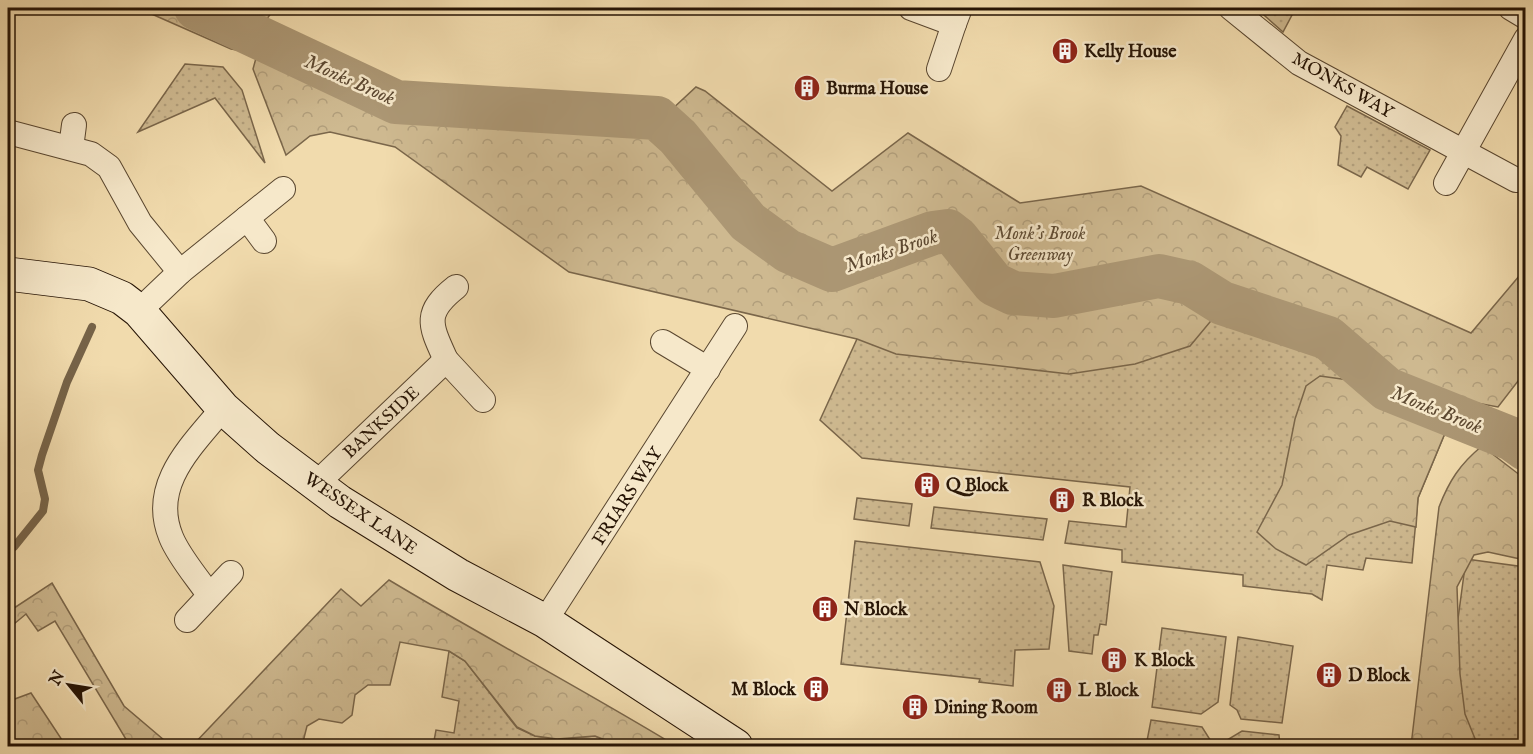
<svg xmlns="http://www.w3.org/2000/svg" width="1533" height="754" font-family="'IM FELL English',serif">
<style>
.grass{fill:url(#grass-dots);stroke:#7a664a;stroke-width:1.5}
.forest{fill:url(#forest-crowns);stroke:#7a664a;stroke-width:1.5}
.lines{fill:none;stroke-linecap:round;stroke-linejoin:round}
.stream{stroke:#766348;stroke-width:8}
.river{stroke:#ac9774;stroke-width:44}
.street-casing{stroke:#59462f;stroke-width:26}
.secondary-casing{stroke:#261405;stroke-width:35}
.street{stroke:#f6e8ca;stroke-width:24}
.secondary{stroke:#f6e8ca;stroke-width:33}
.labels{text-anchor:middle;stroke-width:5;stroke-linejoin:round;paint-order:stroke}
.poi-label{font-size:18px;font-weight:bold;fill:#261405;stroke:#f6e8ca;text-anchor:start}
.street-label{font-size:18px;fill:#261405;stroke:#f6e8ca}
.park-label{font-size:18px;font-style:italic;fill:#614e36;stroke:#f6e8ca}
.water-label{font-size:20px;font-style:italic;fill:#5c4831;stroke:#f6e8ca}
</style>
<defs>
<pattern id="grass-dots" width="8" height="8" patternUnits="userSpaceOnUse" patternTransform="scale(1.5)"><rect width="8" height="8" fill="#ceb990"/><path d="M2 2h.1M6 6h.1" fill="none" stroke="#b19e7b" stroke-width="1.8" stroke-linecap="round"/></pattern>
<pattern id="forest-crowns" width="20" height="18" patternUnits="userSpaceOnUse" patternTransform="scale(1.5)"><rect width="20" height="18" fill="#ceb990"/><path d="M2 6a3 3 0 1 1 6 0M12 15a3 3 0 1 1 6 0" fill="none" stroke="#b19e7b"/></pattern>
</defs>
<rect width="100%" height="100%" fill="#f1dbad"/>
<filter id="stains"><feTurbulence type="fractalNoise" baseFrequency=".00333" numOctaves="4"/><feColorMatrix values="0 0 0 0 .2 0 0 0 0 .09 0 0 0 0 .02 0 0 0 .5 -.17"/></filter>
<radialGradient id="worn" r=".72"><stop offset=".6" stop-color="#630" stop-opacity="0"/><stop offset="1" stop-color="#630" stop-opacity=".3"/></radialGradient>
<!-- grass -->
<g class="grass">
<path d="M1256 8H1279L1292 15 1283 32Z"/>
<path d="M185 64 223 67 242 90 265 163 215 98 138 132Z"/>
<path d="M1347 106 1430 150 1408 189 1367 167 1361 177 1338 165 1341 136 1335 127Z"/>
<path d="M943 240 951 244 990 300 1008 308 1057 309 1158 291 1188 297 1215 316 1323 348 1356 381 1399 410 1448 426 1418 498 1412 563 1366 558 1363 570 1327 565 1322 600 1312 594 1243 586V575L1122 562V550L1065 543 1069 521 1126 527 1130 487 862 458 820 420 857 339Z"/>
<path d="M857 498 912 504 909 526 854 519Z"/>
<path d="M934 507 1047 519 1043 540 931 528Z"/>
<path d="M855 541 1040 562 1054 606 1049 649 1015 650 1013 686 979 682 980 679 841 664Z"/>
<path d="M1466 559 1525 567V746H1441Z"/>
<path d="M1063 565 1112 572 1106 625 1100 624 1098 635H1094L1092 654 1069 651Z"/>
<path d="M1162 628 1226 637 1218 702 1201 714 1152 707Z"/>
<path d="M1238 637 1293 646 1282 723 1241 719 1237 710 1230 705Z"/>
<path d="M449 651 465 661 517 728 535 736 557 739 595 736 621 746H433L436 730 454 733 459 701 442 697Z"/>
<path d="M1151 720 1202 727 1214 746H1146Z"/>
<path d="M1242 731 1279 735 1280 746H1224L1227 740Z"/>
</g>
<!-- forest -->
<g class="forest">
<path d="M138 8H275L243 51 231 49Z"/>
<path d="M256 58 292 75 333 89 388 115 652 136 667 145 687 171 744 229 776 253 803 266 832 277 899 258 943 240 951 244 990 300 1008 308 1057 309 1158 291 1188 297 1215 316 1190 346 1135 364 1069 374 896 354 857 339 569 272 395 147 330 132 310 136 286 155 253 69Z"/>
<path d="M696 87 705 91 832 191 908 133 1020 203 1141 186 1471 333 1525 269V372L1498 407 1455 399 1395 376 1333 324 1231 291 1193 272 1159 264 1139 266 1081 275 1058 285 1027 287 1000 273 976 249 968 235 958 227 944 220C914 222 890 244 862 248 780 259 715 165 669 112Z"/>
<path d="M1320 376 1356 381 1399 410 1448 426 1418 498 1416 527 1390 521 1349 535 1306 565 1276 549 1257 532 1282 485 1295 419 1306 386Z"/>
<path d="M1482 446 1525 479V560L1488 552 1474 555 1457 587 1460 674 1465 714 1478 746H1411L1439 507C1449 481 1460 464 1482 446Z"/>
<path d="M389 580C484 637 582 689 676 746H621L595 736 557 739 535 736 517 727 465 661 449 651 400 642 390 685H368L355 695 352 715 342 723 319 719 307 726 302 746H192L341 589 361 606Z"/>
<path d="M52 583 124 706 171 746H130L55 621 38 631 26 614 8 629V612Z"/>
<path d="M31 693 66 746H8V694L12 700Z"/>
</g>
<g class="lines">
<!-- stream -->
<g class="stream">
<path d="M216 36 223 20"/>
<path d="M14 547 43 511 45 499 38 470 42 455 67 382 92 327"/>
</g>
<!-- river -->
<path class="river" d="M196 8 396 102 657 118 678 137 748 222 788 251 832 270 933 233 948 231 957 238 994 284 1013 293 1054 296 1159 276 1190 283 1222 303 1328 338 1387 389 1512 439 1526 449"/>
<defs>
<g id="street">
<path d="M911 8 954 24 960 8"/>
<path d="M1231 8 1299 63 1516 180"/>
<path d="M1511 8 1526 17"/>
<path d="M939 69 954 24"/>
<path d="M8 132 91 154 109 167 140 223 180 272"/>
<path d="M71 148 74 125"/>
<path d="M1446 183 1526 39"/>
<path d="M247 218 264 241"/>
<path d="M139 311 180 272 283 189"/>
<path d="M663 342 708 369"/>
<path d="M446 360C430 325 423 313 456 287"/>
<path d="M316 484 446 360 483 400"/>
<path d="M209 595C197 577 179 557 171 537 149 484 193 445 223 408"/>
<path d="M187 620 231 573"/>
<path d="M545 621 735 326"/>
</g>
<path id="secondary" d="M8 274 89 284 122 298 139 311 223 408 268 448 340 502 458 575 545 621 736 746"/>
</defs>
<!-- street casing -->
<use href="#street" class="street-casing"/>
<!-- secondary casing -->
<use href="#secondary" class="secondary-casing"/>
<!-- street -->
<use href="#street" class="street"/>
<!-- secondary -->
<use href="#secondary" class="secondary"/>
</g>
<!-- icons -->
<defs>
<symbol id="building-disc" viewBox="-11 -11 22 22"><circle r="9.5" fill="#8f2418" stroke="#f6e8ca"/><path d="M-4-6H4V6H1V3H-1V6H-4ZM-2.5-4.3h1.7v1.8h-1.7ZM.8-4.3h1.7v1.8H.8ZM-2.5-1h1.7V.8h-1.7ZM.8-1h1.7V.8H.8Z" fill="#fff"/></symbol>
</defs>
<g fill-rule="evenodd">
<use href="#building-disc" x="1050" y="36" width="30" height="30"/>
<use href="#building-disc" x="792" y="73" width="30" height="30"/>
<use href="#building-disc" x="912" y="470" width="30" height="30"/>
<use href="#building-disc" x="1047" y="485" width="30" height="30"/>
<use href="#building-disc" x="810" y="594" width="30" height="30"/>
<use href="#building-disc" x="1099" y="645" width="30" height="30"/>
<use href="#building-disc" x="1314" y="660" width="30" height="30"/>
<use href="#building-disc" x="801" y="674" width="30" height="30"/>
<use href="#building-disc" x="1044" y="675" width="30" height="30"/>
<use href="#building-disc" x="900" y="692" width="30" height="30"/>
</g>
<g class="labels">
<!-- poi labels -->
<g class="poi-label">
<text x="1084" y="57">Kelly House</text>
<text x="826" y="94">Burma House</text>
<text x="946" y="491">Q Block</text>
<text x="1082" y="506">R Block</text>
<text x="844" y="615">N Block</text>
<text x="1134" y="666">K Block</text>
<text x="1348" y="681">D Block</text>
<text x="796" y="695" text-anchor="end">M Block</text>
<text x="1078" y="696">L Block</text>
<text x="934" y="713">Dining Room</text>
</g>
<!-- street labels -->
<g class="street-label">
<text transform="translate(1343 85) rotate(30)" y="6">MONKS WAY</text>
<text transform="translate(381 422) rotate(-43)" y="6">BANKSIDE</text>
<text transform="translate(627 496) rotate(-57)" y="6">FRIARS WAY</text>
<text transform="translate(361 513) rotate(34)" y="6">WESSEX LANE</text>
</g>
<!-- park labels -->
<g class="park-label">
<text x="1040" y="239">Monk's Brook<tspan x="1040" dy="21">Greenway</tspan></text>
</g>
<!-- water labels -->
<g class="water-label">
<text transform="translate(350 79) rotate(24)" y="7">Monks Brook</text>
<text transform="translate(891 250) rotate(-19)" y="7">Monks Brook</text>
<text transform="translate(1437 409) rotate(22)" y="7">Monks Brook</text>
</g>
</g>
<!-- margin -->
<rect width="1533" height="754" fill="none" stroke="#f1dbad" stroke-width="30"/>
<rect x="9" y="9" width="1515" height="736" fill="none" stroke="#261405" stroke-width="3"/>
<rect x="15" y="15" width="1503" height="724" fill="none" stroke="#261405" stroke-width="1.5"/>
<!-- north arrow -->
<g transform="translate(69 685) rotate(300)" stroke="#f6e8ca" stroke-width="4.5" paint-order="stroke">
<path d="M0-4.5L10 22L0 15L-10 22Z" fill="#261405"/>
<text y="-9" font-size="16" font-weight="bold" text-anchor="middle" fill="#261405">N</text>
</g>
<rect width="100%" height="100%" filter="url(#stains)"/>
<rect width="100%" height="100%" fill="url(#worn)"/>
</svg>
